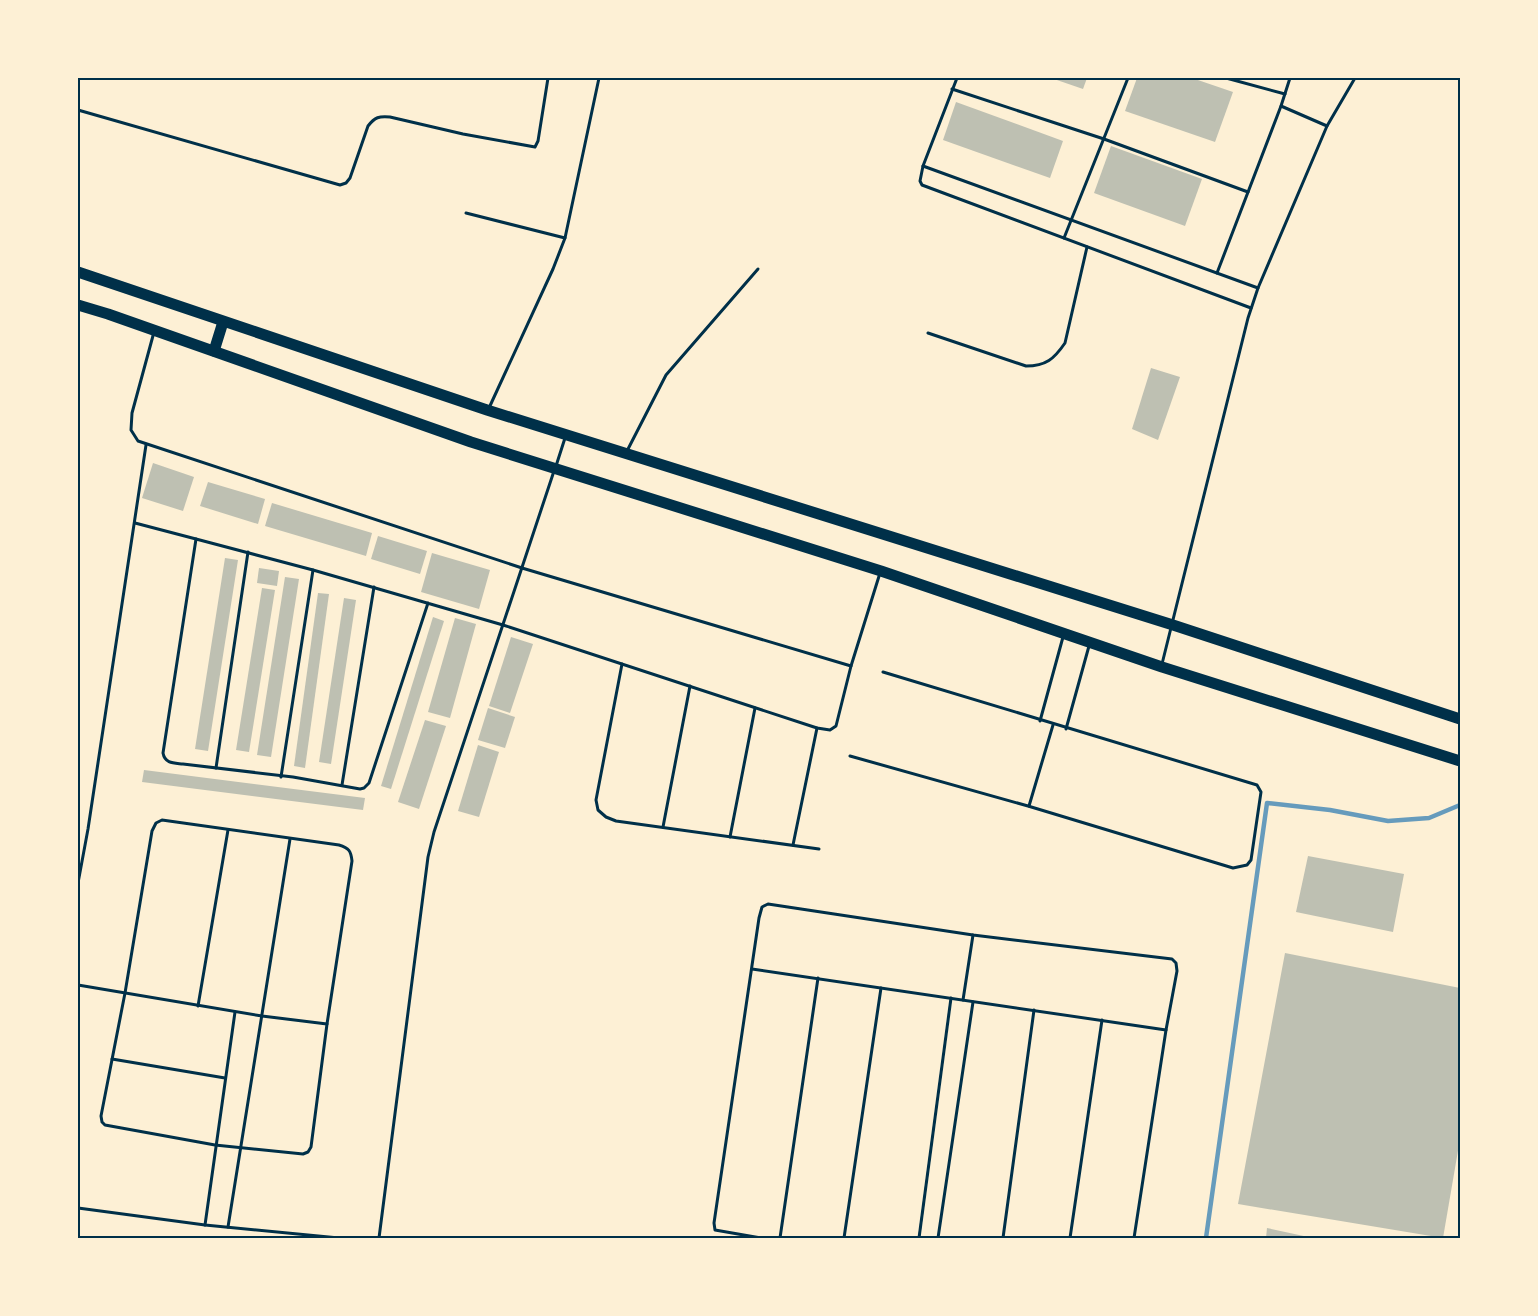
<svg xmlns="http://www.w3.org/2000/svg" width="1538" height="1316" font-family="'Fira Sans',sans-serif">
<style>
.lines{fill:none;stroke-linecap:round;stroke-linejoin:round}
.stream{stroke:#669bbc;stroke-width:4.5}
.building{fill:#bec0b2}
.service{stroke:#003049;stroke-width:3}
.trunk{stroke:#003049;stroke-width:11}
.neatline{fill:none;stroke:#003049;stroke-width:2}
</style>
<rect width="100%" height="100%" fill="#fdf0d5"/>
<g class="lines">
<!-- stream -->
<path class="stream" d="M1206 1238 1267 803 1330 810 1388 821 1429 818 1460 805"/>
</g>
<!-- building -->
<g class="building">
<path d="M1051 78H1087L1083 89Z"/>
<path d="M1137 78H1192L1233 92 1215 142 1125 111Z"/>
<path d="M956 102 1063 141 1050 178 943 140Z"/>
<path d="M1111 146 1202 179 1185 226 1094 193Z"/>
<path d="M1151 368 1180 377 1158 440 1132 429Z"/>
<path d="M153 463 194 477 183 511 142 498Z"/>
<path d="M208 482 265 499 258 524 200 506Z"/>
<path d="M272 503 372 533 366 556 265 526Z"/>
<path d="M378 536 427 551 420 574 371 559Z"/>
<path d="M432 553 490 570 479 609 421 592Z"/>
<path d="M225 558 238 560 208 751 195 749Z"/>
<path d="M259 568 279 571 277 586 257 583Z"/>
<path d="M285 577 299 579 271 757 257 755Z"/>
<path d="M262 588 275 590 249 752 236 750Z"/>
<path d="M318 593 329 594 305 768 294 766Z"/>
<path d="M344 598 356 600 331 764 319 762Z"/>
<path d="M433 617 444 621 391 789 381 786Z"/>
<path d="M455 618 476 624 450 718 428 712Z"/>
<path d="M511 637 533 644 510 713 489 706Z"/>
<path d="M488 708 515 717 505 748 478 740Z"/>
<path d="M425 720 446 726 419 809 398 802Z"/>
<path d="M478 745 499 752 479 817 458 811Z"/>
<path d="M144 770 365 798 363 810 142 782Z"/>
<path d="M1308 856 1404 874 1393 932 1296 912Z"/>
<path d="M1285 953 1460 988V1139L1443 1238 1238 1204Z"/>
<path d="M1267 1228 1313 1238H1266Z"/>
</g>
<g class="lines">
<!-- service -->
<g class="service">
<path d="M957 78 923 166 920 181 922 185 1251 308"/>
<path d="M1226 78 1285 94"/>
<path d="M952 89 1104 139 1248 192"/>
<path d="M1281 106 1327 126"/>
<path d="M78 110 340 185 346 183 350 178 368 126C375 117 379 116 390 117L463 134 535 147 538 141 548 78"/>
<path d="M923 166 1258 288"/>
<path d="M466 213 565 238"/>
<path d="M1064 238 1128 78"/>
<path d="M1217 273 1281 106 1290 78"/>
<path d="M154 332 132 413 131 430 138 441 522 568 851 666"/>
<path d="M928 333 1026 366C1046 366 1054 359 1065 343L1087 247"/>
<path d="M489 408 553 269 565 238 599 78"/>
<path d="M627 451 666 375 758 269"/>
<path d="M556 466 565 438"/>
<path d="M135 523 196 539"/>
<path d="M428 603 369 783 364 788 360 789 293 777 183 764C174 763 165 764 163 753L196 539 313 570 503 625 817 728 830 730 836 726 851 666 880 573"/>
<path d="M622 664 596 800 598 810 606 817 616 821 819 849"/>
<path d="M1162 664 1248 318 1258 288 1327 126 1355 78"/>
<path d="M1040 721 1063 637"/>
<path d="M1066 729 1089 646"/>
<path d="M850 756 1028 806 1233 868 1247 865 1251 860 1261 792 1257 785 883 672"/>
<path d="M216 768 248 552"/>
<path d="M281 777 313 570"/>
<path d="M342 785 374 587"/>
<path d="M1029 806 1053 725"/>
<path d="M162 820 339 845C349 848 351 851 352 861L327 1024 311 1147 308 1152 303 1154 215 1145 105 1125 102 1122 101 1116 125 993 152 831 156 823Z"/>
<path d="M663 827 690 686"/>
<path d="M730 837 755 708"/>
<path d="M793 845 817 728"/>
<path d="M78 883 88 829 146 445"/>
<path d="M752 969 1166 1030"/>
<path d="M78 985 262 1016 327 1024"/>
<path d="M963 1000 973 935"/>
<path d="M198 1006 228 830"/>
<path d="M112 1059 225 1078"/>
<path d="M78 1208 205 1225 339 1238"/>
<path d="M205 1225 235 1012"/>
<path d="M228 1227 290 839"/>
<path d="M379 1238 428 857 434 832 554 471"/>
<path d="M761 1238 715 1230 714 1223 759 918 762 907 768 904 973 935 1172 959 1176 963 1177 971 1166 1030 1134 1238"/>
<path d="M780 1238 818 978"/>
<path d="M844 1238 881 988"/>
<path d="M919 1238 951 998"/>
<path d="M938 1238 973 1002"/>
<path d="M1003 1238 1034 1010"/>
<path d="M1070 1238 1102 1020"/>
</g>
<!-- trunk -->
<g class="trunk">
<path d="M78 272 487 410 1173 625 1460 719"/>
<path d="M78 305 108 314 471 442 881 571 1162 667 1460 761"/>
<path d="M214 351 223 322"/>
</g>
</g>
<!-- border -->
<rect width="1538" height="1316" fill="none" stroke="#fdf0d5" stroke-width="158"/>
<rect x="79" y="79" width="1380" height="1158" class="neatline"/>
</svg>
